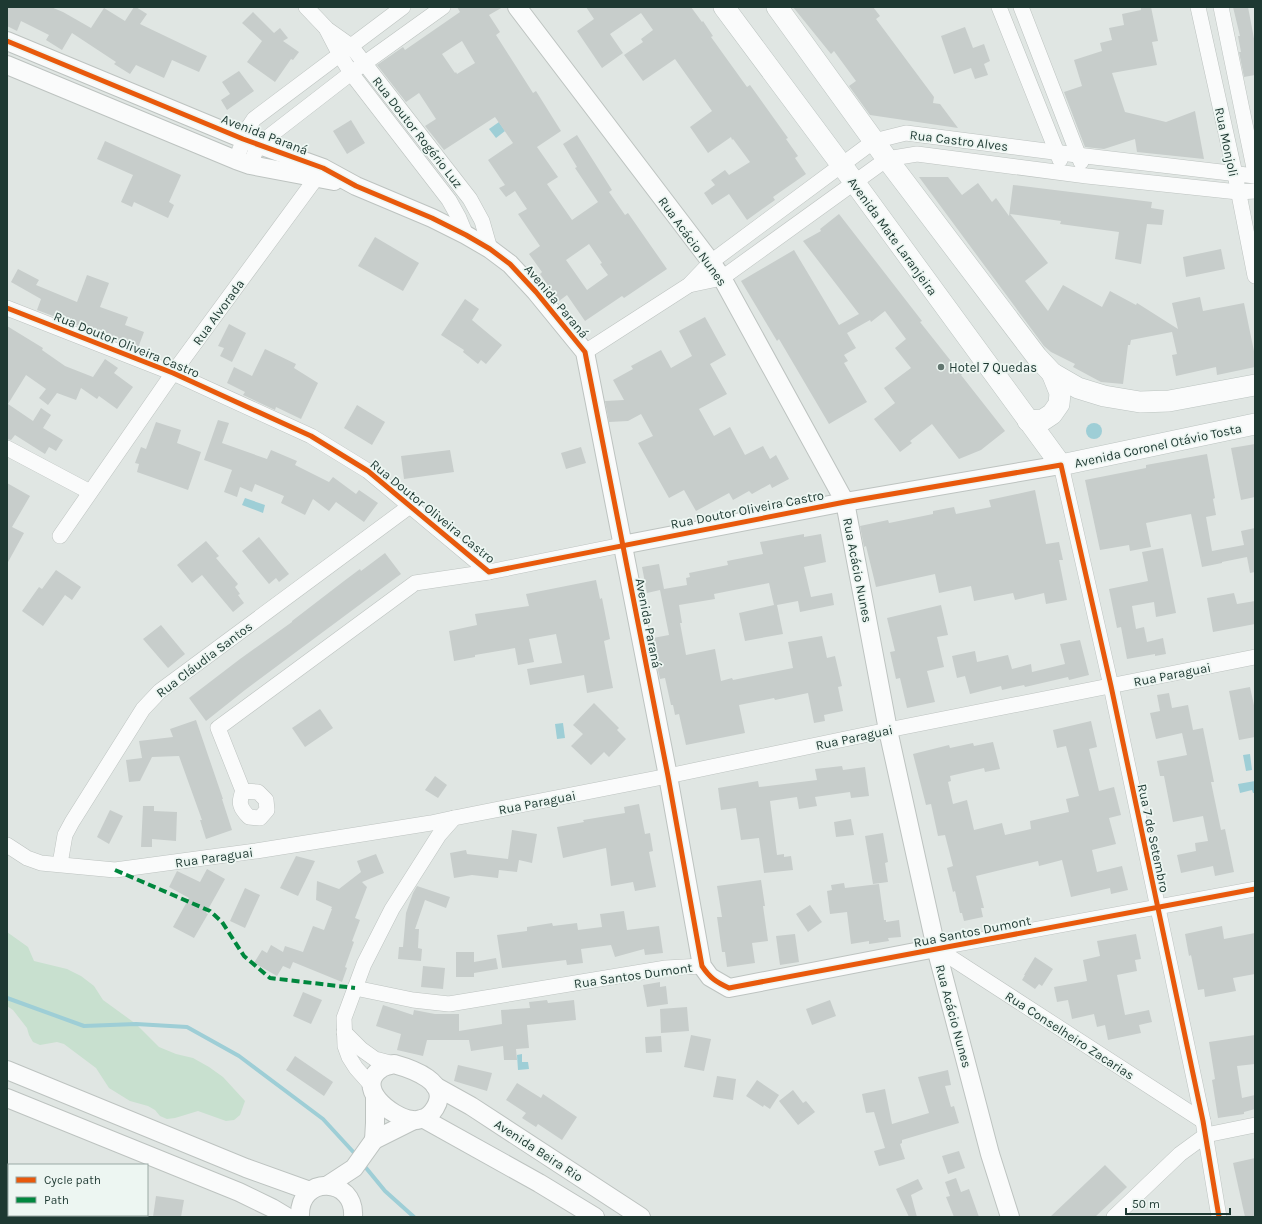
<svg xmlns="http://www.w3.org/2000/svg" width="1262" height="1224" font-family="Karla,sans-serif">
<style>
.green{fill:#c8e0cf}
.water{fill:#9eced6}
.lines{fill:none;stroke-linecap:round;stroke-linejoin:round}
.stream{stroke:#9eced6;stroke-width:4}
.building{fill:#c7cdcb;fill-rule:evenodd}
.minor-casing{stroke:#bdc3c0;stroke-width:16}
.tertiary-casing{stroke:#bdc3c0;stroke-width:20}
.secondary-casing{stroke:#bcc4c1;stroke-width:22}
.minor{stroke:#fafbfb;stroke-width:15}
.tertiary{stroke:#fafbfb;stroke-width:18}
.secondary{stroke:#fafbfb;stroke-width:21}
.quiet{stroke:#00873e;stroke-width:4;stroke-dasharray:8 4;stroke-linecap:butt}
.cycleway-casing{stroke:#edf6f2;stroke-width:8}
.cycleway{stroke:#e8590c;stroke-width:5}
.poi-dot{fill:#627670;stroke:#edf6f2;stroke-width:1.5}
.labels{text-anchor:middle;stroke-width:3.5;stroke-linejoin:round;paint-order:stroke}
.street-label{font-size:13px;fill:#1e3932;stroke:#edf6f2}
.poi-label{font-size:13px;fill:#1e3932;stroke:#edf6f2;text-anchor:start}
</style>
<rect width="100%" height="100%" fill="#e0e6e3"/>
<!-- green -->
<path class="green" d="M7 932 28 947 34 961 67 969 81 976 94 986 103 1000 136 1024 159 1047 176 1054 193 1058 209 1067 223 1077 245 1101 240 1115 234 1120 226 1121 198 1111 175 1118 167 1119 160 1116 155 1110 148 1106 130 1101 109 1088 96 1068 64 1044 57 1042 40 1045 33 1042 29 1035 27 1028 13 1010 7 1006Z"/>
<!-- water -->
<g class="water">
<path d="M499 122 505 131 496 138 489 129Z"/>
<circle cx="1094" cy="431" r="8"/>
<path d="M245 498 265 505 263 513 242 505Z"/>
<path d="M563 723 565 738 557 739 555 724Z"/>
<path d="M1250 754 1252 770 1246 771 1243 755Z"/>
<path d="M1255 781V793H1253L1252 790 1240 793 1238 784Z"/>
<path d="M522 1054V1062H528L529 1069 518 1070 517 1055Z"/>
</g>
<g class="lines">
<!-- stream -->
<g class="stream">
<path d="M7 998 84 1026 136 1024 187 1027 239 1056 323 1119 357 1156"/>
<path d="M362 1163 385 1191 414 1217"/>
</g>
</g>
<!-- building -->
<g class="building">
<path d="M7 7H51L63 12 91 28 104 8 125 21 134 7H136L147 14 140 24 207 56 199 72 172 60 164 78 136 65 130 74 114 64 116 62 72 33 62 50 46 40 49 35 21 21 17 31 7 26Z"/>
<path d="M457 7H503L489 15 500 32 496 35 533 93 536 91 561 131 537 147 558 177 547 184 572 220 598 202 575 168 577 167 563 144 577 135 612 190 609 192 625 215 628 213 667 269 624 298 622 296 585 321 567 295 559 301 540 274 542 272 529 254 540 246 518 214 527 209 515 191 506 197 499 188 505 185 488 160 513 143 495 117 444 150 425 126 436 119 419 93 406 102 377 65 403 47 405 50 460 12ZM462 41 475 63 457 74 456 72 455 73 442 54ZM589 244 602 263 600 264 608 275 587 290 566 260Z"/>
<path d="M586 7H691L702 22 703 21 713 36 711 37 747 87 750 85 788 138 786 139 798 156 795 158 806 174 773 197 775 200 747 220 729 194 712 205 704 193 715 185 711 180 725 170 729 175 750 162 733 139 732 140 731 137 708 153 690 127 712 111 675 59 643 81 624 55 643 42 641 39 653 30 641 13 610 34 623 53 602 68 577 31 594 19Z"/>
<path d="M793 7H873L880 16 876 19 934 97 933 103 940 104 958 128 870 115 849 86 856 81 834 51 831 54Z"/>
<path d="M1141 7H1151L1158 41 1152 42 1157 65 1112 73 1125 112 1166 122 1195 111 1204 159 1137 152 1135 139 1104 149 1085 147 1064 92 1082 86 1074 60 1102 51 1100 43 1112 40 1109 28 1124 25 1122 14 1141 10Z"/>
<path d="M1233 7H1248L1255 44V75L1244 77 1239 52H1241L1238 36H1240Z"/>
<path d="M253 12 274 33 280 28 288 38 283 41 299 52 293 60 291 59 275 82 247 62 262 41 242 23Z"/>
<path d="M965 27 973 48 984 44 990 61 984 64 988 75 975 79 971 68 954 74 941 36Z"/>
<path d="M239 71 254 91 227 110 221 100 230 94 222 82Z"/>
<path d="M351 120 365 143 347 154 333 131Z"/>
<path d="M105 141 181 175 169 202 174 205 168 218 134 202 132 207 121 202 133 175 97 159Z"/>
<path d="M919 177H948L962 195 978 183 992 202 996 198 1009 216 1013 185 1152 202 1151 208 1164 210 1162 225 1147 224 1141 264 1115 259 1119 232 1060 224 1061 221 1010 214 1048 263 1025 281 1048 311 1063 285 1102 307 1110 291 1136 305 1137 303 1178 329 1172 303 1200 297 1203 311 1244 303 1255 356V367L1217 375 1216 367 1176 376 1172 355 1177 354 1172 332 1131 340 1130 345H1128L1123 384 1101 382 1073 367 1075 364 1051 352 1044 346Z"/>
<path d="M839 214 922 321 920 322 962 375H961L1005 431 981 450 959 459 932 424 910 441 912 443 900 452 874 419 895 403 884 388 911 368 895 348 906 339 885 311 871 322 870 320 847 333 856 348 844 355 848 361 844 363 867 402 829 424 779 339 777 341 741 281 794 250 839 325 859 314 803 241 821 231 820 229Z"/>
<path d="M375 237 419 263 403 291 358 266Z"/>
<path d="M1221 249 1225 269 1186 277 1183 257Z"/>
<path d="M18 269 39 280 36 285 77 302 87 275 109 283 100 307 128 317 125 325 144 332 138 348 37 310 41 299 11 282Z"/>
<path d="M465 299 479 309 472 320 502 345 486 364 481 360 478 364 463 352 464 350 441 335Z"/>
<path d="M705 317 726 355 710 364 727 394 699 409 714 436 730 427 745 455 763 446 770 459 776 455 789 479 772 488 770 484 752 494 749 491 733 500 729 493 696 511 684 490 669 498 638 443 653 436 641 414 628 421 609 422 605 401 624 400 613 380 633 369 631 366 661 350 671 368 692 356 679 331Z"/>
<path d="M229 324 246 333 232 362 220 356 224 348 218 346Z"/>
<path d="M7 326 43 348 42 350 65 366 93 377 105 359 118 368 114 373 133 387 117 409 99 396 97 399 81 388 76 400 57 393 48 405 39 398 46 389 26 375 8 404 33 421 41 408 51 415 43 428 63 440 56 451 49 447 45 454 15 435 11 440 7 439Z"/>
<path d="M265 349 296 364 294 368 318 383 301 419 276 407 275 410 243 395 245 392 227 383 234 367 252 376Z"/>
<path d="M357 405 385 422 372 445 344 428Z"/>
<path d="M218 420 229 423 222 443 267 459 271 450 297 461 295 465 329 482 333 477 356 494 359 490 378 503 364 522 336 502 329 511 313 499 305 515 281 503 284 496 255 484 252 492 240 487 237 497 224 492 232 470 204 460Z"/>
<path d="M156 422 181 430 177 443 201 452 188 490 137 472 139 464 135 463 141 447 146 449Z"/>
<path d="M1255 444V497L1241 500 1231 448Z"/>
<path d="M581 447 586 463 566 469 561 453Z"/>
<path d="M450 450 454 472 404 479 401 456Z"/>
<path d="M1207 454 1215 498 1213 499 1216 515 1206 517 1212 551 1244 545 1241 531 1255 528V572L1250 573 1247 557 1222 562V563L1202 567 1191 514 1146 523 1151 547 1130 551 1129 545 1100 550 1085 480 1146 468V465Z"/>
<path d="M7 483 30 496 12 527 24 533 7 564Z"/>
<path d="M1035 490 1046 544 1059 542 1063 560H1059L1067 600 1046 604 1044 593 1015 600 1013 593 974 601 971 586 939 593 935 574 876 587 866 546 864 547 860 526 888 520 889 523 933 514V511L954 507 956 514 991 507 989 500Z"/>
<path d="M804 534V537L821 534 826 562 804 567 811 597 832 593 834 605 800 612 798 601 777 605 783 634 745 641 739 613 774 605 769 583 714 594 715 599 679 605 682 623H680L686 655 715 649 721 681 732 678 733 680 793 668 788 642 822 636 827 658 835 656 842 686 838 687 843 711 824 715 825 721 814 723 808 693 775 700 774 698 739 705 745 733 686 745 679 714 675 715 673 705H671L665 678 660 679 656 661H658L653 638 669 635 660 590 647 593 642 567 659 564 664 589 687 585 686 578 690 577 689 573 728 565 727 561 763 554 760 542Z"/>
<path d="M259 537 289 574 279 582 276 578 269 584 242 551Z"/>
<path d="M206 541 219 556 216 558 238 584 235 587 240 594 238 595 244 603 233 612 202 575 192 583 177 565Z"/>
<path d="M1163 548 1176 613 1156 617 1154 602 1132 606 1136 629 1144 627 1147 642 1163 638 1166 654 1155 656V654L1127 659 1121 627 1117 628 1109 589 1148 581 1142 552Z"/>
<path d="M385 553 401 574 245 690 206 721 189 698 240 659 292 622V621L344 581 360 569 361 571Z"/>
<path d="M56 570 81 587 72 600 65 595 43 626 22 611 39 587 42 589Z"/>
<path d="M596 580 600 599 602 598 610 639 604 641 613 688 587 693 584 675 530 685 527 669 562 663 556 634 529 639 534 662 518 665 515 648 475 655V657L454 661 449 631 477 625 475 614 529 606 526 594Z"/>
<path d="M1234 593 1237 604 1255 601V624L1213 632 1207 598Z"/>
<path d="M941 605 948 635 937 637 944 667 927 671 935 702 907 708 900 678 896 679 890 652 895 651 887 618Z"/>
<path d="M161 625 185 654 168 668 143 639Z"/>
<path d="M1080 640 1089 675 1069 680 1068 677 1025 687 1024 685 1002 690 1001 686 970 694 965 676 957 678 952 656 975 651 977 662 1008 655 1012 669 1031 664 1032 672 1065 664 1060 644Z"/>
<path d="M1250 687 1255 710V737L1239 740 1229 691Z"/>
<path d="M1169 693 1172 708 1188 705 1193 730 1203 728 1214 782H1211L1221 830 1225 829 1234 872 1215 876 1213 866 1181 873 1177 855 1196 851 1195 843 1208 841 1203 816 1173 822 1164 776H1160L1157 761 1187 755 1182 733 1156 739 1150 713 1160 711 1157 695Z"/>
<path d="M594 703 619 728 617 730 626 739 609 757 604 752 591 765 571 746 583 734 573 725Z"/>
<path d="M320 709 333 728 305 747 292 728Z"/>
<path d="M196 720 223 799H222L232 830 206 839 200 820H202L179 756 152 757 140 781 129 782 126 760 150 757 142 758 139 741 173 737 170 729Z"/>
<path d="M1091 721 1097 747 1089 749 1099 791 1114 787 1121 815 1109 818 1116 844 1092 850 1097 872 1122 866 1128 890 1111 894 1110 888 1071 897 1062 860 1039 866 1038 861 976 876 984 908H981L983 917 964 921 962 913H960L955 891 953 892 947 868 953 866 945 835 938 836 931 804 926 805 913 754 949 745 950 748 973 743 974 746 993 742 1000 769 985 772 984 768 950 776 951 781 948 782 953 804 967 800 974 830 1002 823 1005 835 1031 829 1030 821 1069 812 1066 799 1079 796 1066 746 1057 748 1053 730Z"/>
<path d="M842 766 843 770 865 767 869 796 851 798 850 792 815 797 817 806 799 809 797 797 770 801 777 855 784 854V857L791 856 793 870 764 873 759 838 741 840 736 808 721 810 718 788 758 781 759 787 817 780 815 769Z"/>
<path d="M435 776 447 785 438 798 425 790Z"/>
<path d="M639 804 645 834 650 833 653 851 649 852 656 887 635 891 633 882 611 886 606 848 563 858 557 827 584 822 583 820 625 813 624 807Z"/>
<path d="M143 806H154V811L177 812 176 841 152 839V847H141Z"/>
<path d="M110 810 123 816 109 844 97 837Z"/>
<path d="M851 819 854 835 836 837 834 822Z"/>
<path d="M512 830 537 834 532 863 519 860 517 872 499 870 498 878 472 875 454 878 450 853 466 850 467 854 508 859Z"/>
<path d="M883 833 888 862 885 863 888 882 873 884 865 836Z"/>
<path d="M376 854 384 873 362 882 367 887 355 918 360 920 352 941 354 942 345 967 347 968 342 982 293 962 290 969 283 966 277 976 254 963 262 950 267 953 271 945 283 952 285 946 303 952 313 926 324 930 332 909H331L332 907 316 900 317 881 339 889 361 872 357 861Z"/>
<path d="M296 856 315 861 298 896 280 888Z"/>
<path d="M207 869 225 879 206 913 208 914 194 938 173 927 189 898 169 887 177 871 200 882Z"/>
<path d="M761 880 765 906H763L768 941 752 943 755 963 727 967 725 952H722L717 917H722L717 886Z"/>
<path d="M844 883 845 888 879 884 884 920H886V922L899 920 901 937 888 938 889 941 869 944V941L851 944 847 912 830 914 827 891 832 890 831 885Z"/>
<path d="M417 886 450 897 446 908 425 900 415 929H419L418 948 422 949 421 961 398 959 399 947H403L406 913 413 893Z"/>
<path d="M245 888 260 895 245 928 230 921Z"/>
<path d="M810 905 822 922 808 932 796 914Z"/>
<path d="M624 911 627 930 659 926 663 953 645 955 644 949 615 957 611 945 581 949 583 963 567 965 566 960 502 968 497 935 527 931V927L552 923 553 926 577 923 578 930 602 927 600 914Z"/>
<path d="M1222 926 1224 939 1255 933V974L1233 978 1236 991 1205 997 1204 989 1198 990 1191 955 1189 956 1185 934Z"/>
<path d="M795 934 799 962 780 965 776 936Z"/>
<path d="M1136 934 1141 959 1135 960 1137 971 1117 975 1125 1015 1149 1010 1152 1022 1139 1025 1141 1033 1108 1040 1105 1025 1097 1027 1094 1014 1072 1019 1068 1000 1057 1002 1054 987 1087 981 1083 960 1100 956 1097 941Z"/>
<path d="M456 952H474V962L496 958 498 969 474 973V977H456Z"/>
<path d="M1035 957 1053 969 1042 986 1039 984 1035 989 1022 980 1025 975H1024Z"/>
<path d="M423 966 445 968 443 989 421 987Z"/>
<path d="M660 982V987L666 986 668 1004 647 1007 643 985Z"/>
<path d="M303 992 322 1000 311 1024 293 1016Z"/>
<path d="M547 1000 548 1003 574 1000 576 1020 527 1025 529 1048 516 1049 517 1060H504L503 1046 471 1051 469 1040H427L423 1056 397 1050 401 1034 376 1026 383 1005 413 1015 414 1010 435 1014H459V1031L502 1024 501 1010 530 1008 529 1002Z"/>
<path d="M830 1000 836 1016 812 1025 806 1009Z"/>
<path d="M687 1007 689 1031 661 1033 660 1009Z"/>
<path d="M691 1035 711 1039 704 1071 684 1067Z"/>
<path d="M1255 1035V1064L1237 1066 1242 1098 1255 1095V1109L1244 1112V1114L1218 1118 1212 1080 1215 1079 1209 1042Z"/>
<path d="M661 1036 662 1052 646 1053 645 1037Z"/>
<path d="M295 1056 333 1082 324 1096 286 1070Z"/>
<path d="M458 1065 492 1073 487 1091 454 1081Z"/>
<path d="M948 1070 951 1085 945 1086 951 1107 954 1106 959 1123 902 1140V1143L900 1144 905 1159 879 1166 874 1151 885 1148 874 1112 866 1113 862 1094 885 1089 892 1124 929 1113 918 1077Z"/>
<path d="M717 1076 736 1079 733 1100 713 1097Z"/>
<path d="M757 1080 779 1095 770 1109 764 1105 763 1107 746 1096Z"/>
<path d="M517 1083 541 1098 543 1094 577 1117 562 1140 538 1124 536 1127 522 1118 526 1113 506 1100Z"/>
<path d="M793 1090 803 1103 806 1101 815 1112 798 1125 779 1101Z"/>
<path d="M959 1151 965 1168 948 1174 942 1156Z"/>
<path d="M1255 1158V1217H1245L1233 1163Z"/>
<path d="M1105 1165 1127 1187 1095 1217H1050Z"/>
<path d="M956 1178 961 1192 969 1189 979 1217H954L946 1197 950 1196 945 1182Z"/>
<path d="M918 1179 923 1189 911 1195 917 1217H909L896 1189Z"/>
<path d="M156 1196 184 1200 181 1217H153Z"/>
</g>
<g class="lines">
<defs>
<g id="minor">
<path d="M306 7 327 29 351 46 470 199 482 221 490 249"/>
<path d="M999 7 1060 160"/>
<path d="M1021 7 1081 162"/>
<path d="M1198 7 1235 174 1255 276"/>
<path d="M1221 7 1255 173"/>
<path d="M327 30 340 55 351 73 449 200 459 218 466 235"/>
<path d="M236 160 248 128 254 119 403 7"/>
<path d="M250 165 258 145 351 73 443 7"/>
<path d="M689 285 722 278 887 159 917 154 1087 176 1238 192 1255 191"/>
<path d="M7 308 173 373 311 436 368 471 489 572 622 545"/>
<path d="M585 352 689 285 711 262 874 141 906 133 1077 155 1255 176"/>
<path d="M7 448 90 492"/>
<path d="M1061 465 1111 686 1203 1121 1219 1217"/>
<path d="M60 536 173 373 322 170"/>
<path d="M243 791 258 792 266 800 267 810 260 818 249 817C240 808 238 803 243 791L218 728 415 583 489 572"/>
<path d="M7 845 27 858 41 863 115 870 256 851 431 823 454 818"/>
<path d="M60 864 65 835 72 822 143 709 160 691 410 506"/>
<path d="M936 948 1255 889"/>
<path d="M936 948 1203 1121"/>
<path d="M355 988 413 1000 449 1004 666 968 702 966"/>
<path d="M344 1032 361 1049 375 1059 394 1064"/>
<path d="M372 1086 356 1068 349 1057 345 1046 344 1018 364 964 392 909 439 835 454 818 668 776 888 730 1255 657"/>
<path d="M1114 1217 1180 1154 1206 1135 1255 1125"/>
</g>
<g id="tertiary">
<path d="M517 7 711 262 722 278 845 502 888 730 936 948 990 1154 1010 1217"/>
<path d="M7 41 243 139 323 168 356 186 432 218 466 235 490 249 510 264 536 292 585 352 668 776 702 966 710 977 729 988 936 948"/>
<path d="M7 65 236 160 250 165 334 181"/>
<path d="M622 545 845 502 1061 465"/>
<path d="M394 1064C412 1069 451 1082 435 1108 432 1113 427 1118 421 1119 418 1120 414 1121 412 1120 391 1117 353 1087 382 1068 385 1066 390 1065 394 1064Z"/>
<path d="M7 1070 246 1168 310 1191"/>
<path d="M435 1086 471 1106 641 1217"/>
<path d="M7 1098 239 1192 272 1208 287 1217"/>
<path d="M424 1119 539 1183 595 1217"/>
<path d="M374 1140 375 1123V1096"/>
<path d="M328 1185 354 1168 374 1140 412 1121"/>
<path d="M300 1217C298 1174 356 1177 353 1217"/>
</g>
<g id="secondary">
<path d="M724 7 855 183 1061 465 1255 424"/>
<path d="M777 7 887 159 1037 357 1052 373 1078 388 1104 396 1140 402 1169 401 1255 385"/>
<path d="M1028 421 1043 420 1052 414 1059 404 1060 393 1052 373"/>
</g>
</defs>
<!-- minor casing -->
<use href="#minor" class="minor-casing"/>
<!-- tertiary casing -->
<use href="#tertiary" class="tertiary-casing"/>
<!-- secondary casing -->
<use href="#secondary" class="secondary-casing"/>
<!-- minor -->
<use href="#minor" class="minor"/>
<!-- tertiary -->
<use href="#tertiary" class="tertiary"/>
<!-- secondary -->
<use href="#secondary" class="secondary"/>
<!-- quiet -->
<path class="quiet" d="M115 870 210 911 222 922 244 956 270 978 355 988"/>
<defs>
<g id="cycleway">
<path d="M7 41 243 139 323 168 356 186 432 218 466 235 490 249 510 264 536 292 585 352 668 776 702 966C710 978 716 982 729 988L1255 889"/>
<path d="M7 308 173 373 311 436 368 471 489 572 845 502 1061 465 1111 686 1203 1121 1219 1217"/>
</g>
</defs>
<!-- cycleway casing -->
<use href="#cycleway" class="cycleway-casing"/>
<!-- cycleway -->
<use href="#cycleway" class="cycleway"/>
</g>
<!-- markers -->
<circle class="poi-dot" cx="941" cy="367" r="4"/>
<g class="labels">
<!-- street labels -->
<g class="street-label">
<text transform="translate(418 132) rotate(52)" y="5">Rua Doutor Rogério Luz</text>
<text transform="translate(265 134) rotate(21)" y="5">Avenida Paraná</text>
<text transform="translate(959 140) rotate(7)" y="5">Rua Castro Alves</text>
<text transform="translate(1227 142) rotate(78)" y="5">Rua Monjoli</text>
<text transform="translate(893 236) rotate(54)" y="5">Avenida Mate Laranjeira</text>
<text transform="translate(693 241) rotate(54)" y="5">Rua Acácio Nunes</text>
<text transform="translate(557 301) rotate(50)" y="5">Avenida Paraná</text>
<text transform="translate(218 312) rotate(-54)" y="5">Rua Alvorada</text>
<text transform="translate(127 344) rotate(22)" y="5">Rua Doutor Oliveira Castro</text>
<text transform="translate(1158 445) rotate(-12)" y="5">Avenida Coronel Otávio Tosta</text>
<text transform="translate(747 509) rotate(-11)" y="5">Rua Doutor Oliveira Castro</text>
<text transform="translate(433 511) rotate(39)" y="5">Rua Doutor Oliveira Castro</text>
<text transform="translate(858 570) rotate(79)" y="5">Rua Acácio Nunes</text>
<text transform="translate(649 623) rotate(79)" y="5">Avenida Paraná</text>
<text transform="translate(204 659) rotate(-37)" y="5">Rua Cláudia Santos</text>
<text transform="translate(1172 674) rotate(-11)" y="5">Rua Paraguai</text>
<text transform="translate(854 737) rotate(-12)" y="5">Rua Paraguai</text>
<text transform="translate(537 802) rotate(-11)" y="5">Rua Paraguai</text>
<text transform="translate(1154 838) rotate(78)" y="5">Rua 7 de Setembro</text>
<text transform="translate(214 857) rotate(-8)" y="5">Rua Paraguai</text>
<text transform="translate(972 931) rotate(-11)" y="5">Rua Santos Dumont</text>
<text transform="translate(633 975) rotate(-8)" y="5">Rua Santos Dumont</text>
<text transform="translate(954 1016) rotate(75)" y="5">Rua Acácio Nunes</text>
<text transform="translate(1070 1035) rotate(33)" y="5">Rua Conselheiro Zacarias</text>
<text transform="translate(539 1150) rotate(33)" y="5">Avenida Beira Rio</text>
</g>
<!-- poi labels -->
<g class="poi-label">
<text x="949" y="372">Hotel 7 Quedas</text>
</g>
</g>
<!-- border -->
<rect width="1262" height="1224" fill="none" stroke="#1e3932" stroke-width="16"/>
<!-- legend -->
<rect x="8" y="1164" width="140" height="52" fill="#edf6f2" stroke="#9aaaa5"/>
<rect x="16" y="1177" width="20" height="6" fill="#e8590c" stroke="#9aaaa5"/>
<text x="44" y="1184" font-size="12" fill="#1e3932">Cycle path</text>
<rect x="16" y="1197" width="20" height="6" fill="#00873e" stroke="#9aaaa5"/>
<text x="44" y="1204" font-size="12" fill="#1e3932">Path</text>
<!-- scale -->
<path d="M1126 1208v6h104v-6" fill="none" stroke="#1e3932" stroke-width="2"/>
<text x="1132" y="1208" font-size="12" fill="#1e3932" stroke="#edf6f2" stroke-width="3" paint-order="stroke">50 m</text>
</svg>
